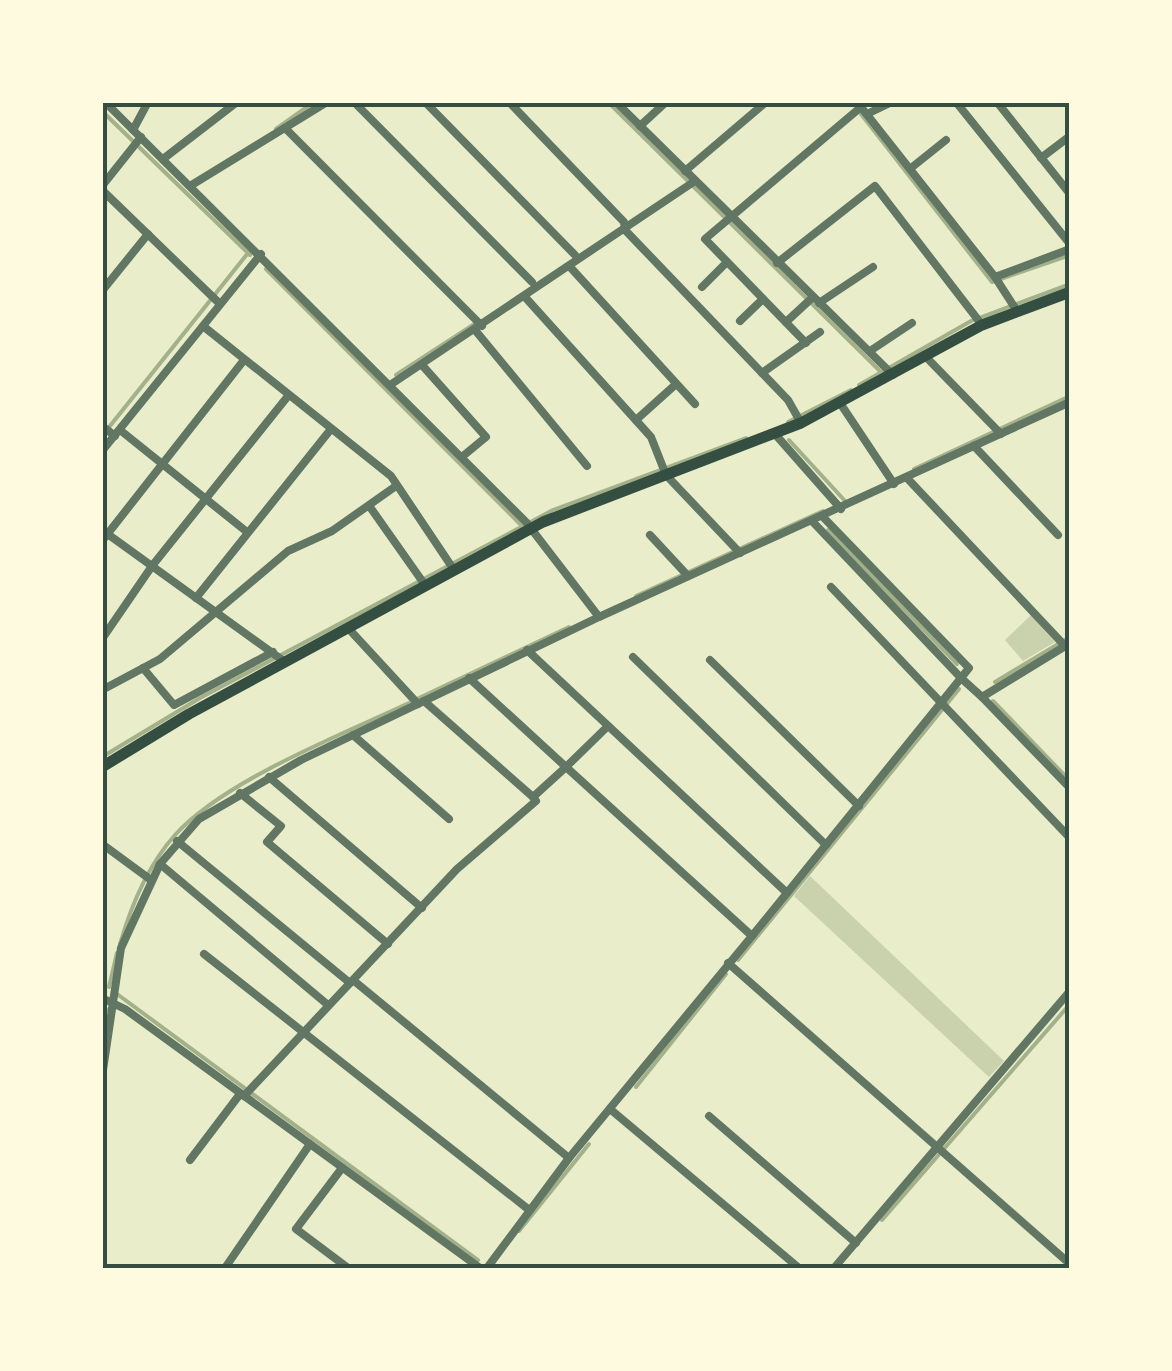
<svg xmlns="http://www.w3.org/2000/svg" width="1172" height="1371" font-family="Raleway,sans-serif">
<style>
.green{fill:#cad2ad}
.lines{fill:none;stroke-linecap:round;stroke-linejoin:round}
.stream{stroke:#a3b18a;stroke-width:4}
.minor{stroke:#617663;stroke-width:8}
.secondary{stroke:#344e41;stroke-width:11}
.neatline{fill:none;stroke:#344e41;stroke-width:4}
</style>
<rect width="100%" height="100%" fill="#e9edc9"/>
<!-- green -->
<g class="green">
<path d="M1031 615 1055 642 1023 661 1005 640Z"/>
<path d="M810 876 1004 1061 989 1077 794 896Z"/>
</g>
<g class="lines">
<!-- stream -->
<g class="stream">
<path d="M608 102 882 373"/>
<path d="M102 111 250 255"/>
<path d="M861 114 992 282 1070 255"/>
<path d="M276 129 314 102"/>
<path d="M266 269 520 524"/>
<path d="M396 375 476 323"/>
<path d="M859 385 971 321 1070 284"/>
<path d="M788 422 851 390"/>
<path d="M102 436 248 253"/>
<path d="M789 440 846 502"/>
<path d="M914 469 1070 396"/>
<path d="M828 530 957 664"/>
<path d="M636 596 823 511"/>
<path d="M995 682 1070 637"/>
<path d="M419 698 569 627"/>
<path d="M993 701 1070 781"/>
<path d="M102 757 200 698 553 510 746 438"/>
<path d="M120 944C131 906 149 864 175 835 225 780 341 735 409 703"/>
<path d="M738 960 959 689"/>
<path d="M109 987 117 953"/>
<path d="M117 994 478 1260"/>
<path d="M102 1035 106 1009"/>
<path d="M636 1087 726 974"/>
<path d="M882 1220 1070 1004"/>
<path d="M519 1231 589 1144"/>
</g>
<!-- minor -->
<g class="minor">
<path d="M105 102 526 522 599 617 1070 402"/>
<path d="M354 102 532 282"/>
<path d="M425 102 575 255"/>
<path d="M509 102 624 222 625 230 788 400 801 423"/>
<path d="M616 102 893 375"/>
<path d="M857 102 995 277"/>
<path d="M956 102 1070 244"/>
<path d="M997 102 1070 194"/>
<path d="M867 114 892 102"/>
<path d="M640 126 666 102"/>
<path d="M286 129 482 326"/>
<path d="M133 130 148 102"/>
<path d="M1041 158 1070 136"/>
<path d="M163 159 237 102"/>
<path d="M911 168 946 140"/>
<path d="M685 171 766 102"/>
<path d="M102 186 141 137"/>
<path d="M190 186 327 102"/>
<path d="M102 190 219 303"/>
<path d="M777 263 875 186 982 325"/>
<path d="M571 268 695 404"/>
<path d="M702 287 727 262"/>
<path d="M102 291 148 234"/>
<path d="M525 297 651 437 666 475 740 553"/>
<path d="M819 303 873 267"/>
<path d="M1017 311 995 277 1070 249"/>
<path d="M740 321 763 299"/>
<path d="M786 322 813 297"/>
<path d="M203 326 391 476 454 570"/>
<path d="M475 330 587 466"/>
<path d="M806 343 705 239 861 107"/>
<path d="M870 351 912 323"/>
<path d="M926 357 1001 434"/>
<path d="M422 365 486 437 463 456"/>
<path d="M762 373 820 332"/>
<path d="M390 385 695 181"/>
<path d="M840 403 894 484"/>
<path d="M636 420 675 385"/>
<path d="M102 426 115 436"/>
<path d="M120 430 247 532"/>
<path d="M775 434 841 509"/>
<path d="M974 446 1058 535"/>
<path d="M102 451 261 254"/>
<path d="M907 478 1065 646"/>
<path d="M370 507 425 585"/>
<path d="M823 517 969 668 961 678 982 697"/>
<path d="M102 530 285 662"/>
<path d="M650 535 688 576"/>
<path d="M102 541 244 360"/>
<path d="M831 587 1070 838"/>
<path d="M196 598 331 429"/>
<path d="M348 628 418 704"/>
<path d="M102 639 152 566 288 396"/>
<path d="M1067 645 982 697 1070 788"/>
<path d="M527 650 787 893 961 678 812 521"/>
<path d="M633 657 826 845"/>
<path d="M710 660 859 806"/>
<path d="M143 668 174 705 273 652"/>
<path d="M102 690 160 659 288 551 332 531 396 486"/>
<path d="M424 701 533 797 566 767 469 678"/>
<path d="M608 726 566 767 752 936 787 893"/>
<path d="M353 735 449 819"/>
<path d="M269 777 422 908"/>
<path d="M240 793 281 826 267 842 388 944"/>
<path d="M177 841 350 983"/>
<path d="M102 844 151 880"/>
<path d="M160 864 328 1005"/>
<path d="M204 954 528 1209"/>
<path d="M728 963 1070 1264"/>
<path d="M353 980 569 1158"/>
<path d="M102 998 125 1009 480 1268"/>
<path d="M102 1077 121 948 160 864 199 819 301 760 599 617"/>
<path d="M244 1096 457 869 536 801 533 797"/>
<path d="M610 1109 799 1268"/>
<path d="M709 1116 856 1243"/>
<path d="M190 1160 240 1094"/>
<path d="M342 1168 296 1229 348 1268"/>
<path d="M225 1268 310 1144"/>
<path d="M487 1268 569 1158 752 936"/>
<path d="M834 1268 1070 991"/>
</g>
<!-- secondary -->
<path class="secondary" d="M102 767 189 714 543 522 801 423 982 325 1070 292"/>
</g>
<!-- border -->
<rect width="1172" height="1371" fill="none" stroke="#fefae0" stroke-width="210"/>
<rect x="105" y="105" width="962" height="1161" class="neatline"/>
</svg>
